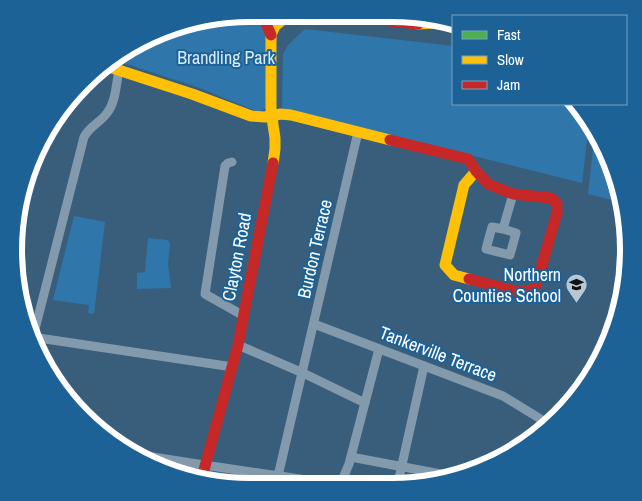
<svg xmlns="http://www.w3.org/2000/svg" width="642" height="501" font-family="'Archivo Narrow',sans-serif">
<style>
.green{fill:#2f77ab}
.lines{fill:none;stroke-linecap:round;stroke-linejoin:round}
.street{stroke:#839aad;stroke-width:9}
.fast{stroke:#4caf50;stroke-width:11}
.slow{stroke:#ffc107;stroke-width:11}
.jam{stroke:#c62828;stroke-width:11}
.labels{text-anchor:middle;stroke-width:4;stroke-linejoin:round;paint-order:stroke}
.park-label{font-size:18px;fill:#d8ecfb;stroke:#1d6297}
.street-label{font-size:18px;fill:#fff;stroke:#1d6297}
.poi-label{font-size:18px;fill:#fff;stroke:#1d6297;text-anchor:end}
.rim{fill:none;stroke:#fff;stroke-width:6}
</style>
<rect width="100%" height="100%" fill="#395e7b"/>
<!-- green -->
<g class="green">
<path d="M256 20H258L266 29V106C264 111 261 111 256 111L197 87 114 60 132 46 189 22Z"/>
<path d="M305 29 453 46V104H572L589 123 582 183 282 108 283 54 288 45Z"/>
<path d="M595 131 596 132 620 202 588 194Z"/>
<path d="M74 216 105 222 94 314 88 313 89 305 53 300Z"/>
<path d="M148 238 167 240 170 243 168 264 171 288 137 289V273L145 272Z"/>
<path d="M159 464 193 469 196 473 195 479Z"/>
<path d="M210 471 295 485 216 483 208 482Z"/>
</g>
<g class="lines">
<!-- street -->
<g class="street">
<path d="M232 162 228 163 225 166 205 294 244 316"/>
<path d="M503 229 492 227 486 249 510 255 516 233 503 229 513 194"/>
<path d="M314 324 503 396 547 423"/>
<path d="M32 337 233 367"/>
<path d="M33 337 84 137C91 125 100 123 107 113 116 102 116 84 119 70"/>
<path d="M238 345 303 373 365 403"/>
<path d="M136 454C203 466 271 474 338 485"/>
<path d="M351 457 446 475"/>
<path d="M278 476 358 132"/>
<path d="M340 485 349 464 379 349"/>
<path d="M397 487 424 366"/>
</g>
<!-- fast -->
<path class="fast" d="M405 14 435 23 453 26"/>
<!-- slow -->
<g class="slow">
<path d="M412 23 418 24 435 23"/>
<path d="M106 66 192 94 251 116 265 117 281 114 291 115 390 140"/>
<path d="M273 163 275 149V138L271 111V35L275 26 284 19"/>
<path d="M469 279 454 275 445 265 464 185 476 171"/>
</g>
<!-- jam -->
<g class="jam">
<path d="M343 16 418 24"/>
<path d="M264 19 271 35"/>
<path d="M390 140 468 159 476 171 488 184 513 194 551 198 557 203V213L536 285 530 291 519 292 469 279"/>
<path d="M201 481 238 345 273 163"/>
</g>
</g>
<!-- icons -->
<defs>
<symbol id="school-pin" viewBox="-11 -11 22 30"><path d="M0 17L-7.5 6A9.5 9.5 0 1 1 7.5 6Z" fill="#bac7d1" stroke="#1d6297"/><path d="M0-5L7-2L0 1L-7-2ZM-4 1L0 2.5L4 1V4Q0 6-4 4Z" fill="#111"/></symbol>
</defs>
<g fill-rule="evenodd">
<use href="#school-pin" x="564" y="272" width="25" height="34"/>
</g>
<g class="labels">
<!-- park labels -->
<g class="park-label">
<text x="226" y="64">Brandling Park</text>
</g>
<!-- street labels -->
<g class="street-label">
<text transform="translate(315 249) rotate(-77)" y="6">Burdon Terrace</text>
<text transform="translate(237 257) rotate(-79)" y="6">Clayton Road</text>
<text transform="translate(438 354) rotate(21)" y="6">Tankerville Terrace</text>
</g>
<!-- poi labels -->
<g class="poi-label">
<text x="561" y="281">Northern<tspan x="561" dy="21">Counties School</tspan></text>
</g>
</g>
<!-- crop -->
<path d="M0 0H642V501H0ZM250 22H392A228 228 0 0 1 620 250V250A228 228 0 0 1 392 478H250A228 228 0 0 1 22 250V250A228 228 0 0 1 250 22Z" fill="#1d6297" fill-rule="evenodd"/>
<path class="rim" d="M250 22H392A228 228 0 0 1 620 250V250A228 228 0 0 1 392 478H250A228 228 0 0 1 22 250V250A228 228 0 0 1 250 22Z"/>
<!-- legend -->
<rect x="452" y="15" width="175" height="90" fill="#1d6297" stroke="#77a1c1"/>
<rect x="462" y="31" width="25" height="8" fill="#4caf50" stroke="#77a1c1"/>
<text x="497" y="40" font-size="15" fill="#ffffff">Fast</text>
<rect x="462" y="56" width="25" height="8" fill="#ffc107" stroke="#77a1c1"/>
<text x="497" y="65" font-size="15" fill="#ffffff">Slow</text>
<rect x="462" y="81" width="25" height="8" fill="#c62828" stroke="#77a1c1"/>
<text x="497" y="90" font-size="15" fill="#ffffff">Jam</text>
</svg>
